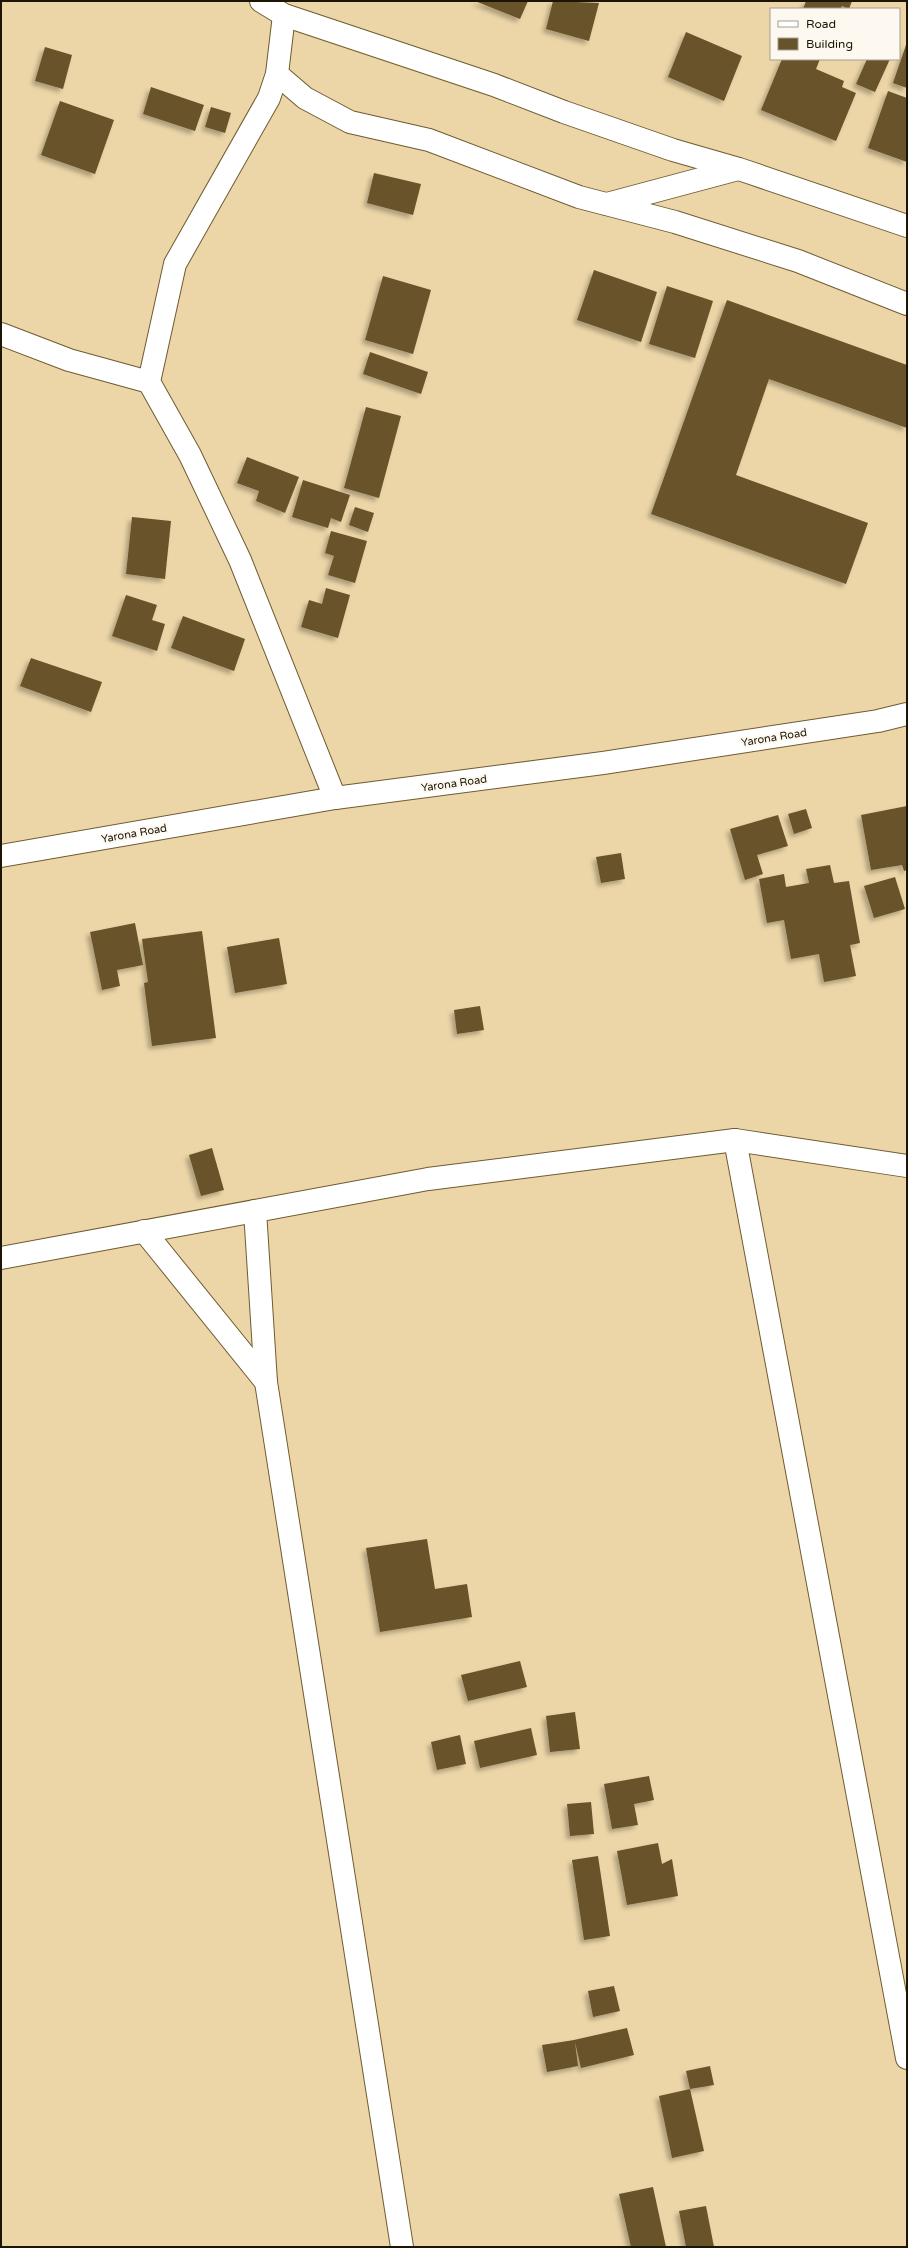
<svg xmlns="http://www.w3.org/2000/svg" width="908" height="2248" font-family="'Varela Round',sans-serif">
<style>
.building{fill:#675329;filter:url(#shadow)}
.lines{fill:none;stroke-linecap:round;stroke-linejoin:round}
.minor-casing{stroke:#6f5b31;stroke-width:24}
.minor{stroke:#fff;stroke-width:22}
.labels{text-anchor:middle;stroke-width:4;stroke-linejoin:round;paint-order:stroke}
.street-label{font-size:11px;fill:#1d1504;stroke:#fdf9f0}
</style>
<defs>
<filter id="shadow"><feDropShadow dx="-3.5" dy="3.5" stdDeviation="2" flood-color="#0004"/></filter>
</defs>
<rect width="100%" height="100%" fill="#ecd6a8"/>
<!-- building -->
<g class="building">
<path d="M475 1H528L520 19Z"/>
<path d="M553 1 599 3 589 41 546 29Z"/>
<path d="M806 1H852L849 9 842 6 840 9H803Z"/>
<path d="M686 32 742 56 724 101 668 77Z"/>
<path d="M907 42V88L893 83Z"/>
<path d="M45 47 72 55 63 89 35 81Z"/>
<path d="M782 59H820L816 69 844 81 842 87 856 93 836 141 761 110Z"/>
<path d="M867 59H890L875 92 856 84Z"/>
<path d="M151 87 204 105 195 131 143 114Z"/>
<path d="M888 91 907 98V162L868 148Z"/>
<path d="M60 101 114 120 95 174 41 155Z"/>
<path d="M211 107 231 113 225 133 205 127Z"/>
<path d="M374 173 421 184 413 215 367 203Z"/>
<path d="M594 270 657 292 641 342 577 320Z"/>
<path d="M383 276 431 290 413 354 365 340Z"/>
<path d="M667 286 713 301 695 358 649 344Z"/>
<path d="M727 300 907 365V428L769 379 736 475 868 523 846 584 651 514Z"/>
<path d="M370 352 428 372 421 394 363 374Z"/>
<path d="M366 407 401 416 379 498 344 488Z"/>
<path d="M247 457 299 477 285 513 256 501 259 491 237 483Z"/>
<path d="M303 480 350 495 341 522 331 518 328 528 292 517Z"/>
<path d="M355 507 374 513 368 532 349 525Z"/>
<path d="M132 517 171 521 165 579 126 574Z"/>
<path d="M331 531 367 541 355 583 328 575 334 556 325 553Z"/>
<path d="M326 588 350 595 338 638 301 627 309 600 322 604Z"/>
<path d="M126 595 157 605 152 620 165 624 157 651 112 636Z"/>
<path d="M183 616 245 639 234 671 171 648Z"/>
<path d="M31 658 102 682 91 712 20 686Z"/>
<path d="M907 806V870L904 871 902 865 871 870 861 815Z"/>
<path d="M806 809 812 828 794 834 788 814Z"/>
<path d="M778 815 788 846 757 855 763 874 745 880 730 829Z"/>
<path d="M621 853 625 879 601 883 596 857Z"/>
<path d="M830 865 834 883 849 881 860 943 850 945 856 976 824 982 819 954 791 959 784 920 767 923 759 879 784 874 786 887 809 883 806 869Z"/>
<path d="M895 877 905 909 874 918 864 886Z"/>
<path d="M135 923 143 965 117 970 120 986 102 990 90 932Z"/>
<path d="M202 931 216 1038 152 1046 144 983 148 982 142 939Z"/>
<path d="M279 938 287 984 235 993 227 947Z"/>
<path d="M480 1006 484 1030 457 1034 454 1010Z"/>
<path d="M212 1148 224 1190 201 1196 189 1155Z"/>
<path d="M427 1539 435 1589 467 1584 472 1617 380 1632 366 1548Z"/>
<path d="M520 1661 527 1687 468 1701 461 1675Z"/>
<path d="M575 1712 580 1749 550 1752 546 1716Z"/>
<path d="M531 1728 537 1755 480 1768 474 1741Z"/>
<path d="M460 1735 466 1764 437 1770 431 1742Z"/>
<path d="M649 1776 654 1800 634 1804 638 1825 612 1829 604 1784Z"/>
<path d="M591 1802 594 1834 570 1836 567 1804Z"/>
<path d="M658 1843 662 1864 672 1859 678 1896 627 1905 617 1851Z"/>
<path d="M598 1856 610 1936 584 1940 572 1860Z"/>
<path d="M614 1986 620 2011 593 2017 588 1991Z"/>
<path d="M627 2028 634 2055 581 2068 575 2042 578 2066 547 2072 542 2045 574 2040Z"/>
<path d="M710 2066 714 2085 690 2089 686 2071Z"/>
<path d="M690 2089 704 2151 672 2158 659 2096Z"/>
<path d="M653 2187 666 2247H631L619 2194Z"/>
<path d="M706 2206 714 2247H686L679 2211Z"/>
</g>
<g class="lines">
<defs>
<g id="minor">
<path d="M261 1 284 15 494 85 564 112 673 150 739 169 907 226"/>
<path d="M284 15 277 74 269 98 175 264 149 382 190 455 240 560 335 798"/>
<path d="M277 74 305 98 350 122 429 140 579 197 675 222 798 261 907 304"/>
<path d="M607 204 738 169"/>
<path d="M1 334 69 360 149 382"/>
<path d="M1 856 335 798 603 763 878 721 907 714"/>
<path d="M735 1140 907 2058"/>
<path d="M255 1211 266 1382 402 2247"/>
<path d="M144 1231 266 1382"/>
<path d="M1 1258 428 1179 735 1140 907 1166"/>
</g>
</defs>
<!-- minor casing -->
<use href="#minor" class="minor-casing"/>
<!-- minor -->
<use href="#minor" class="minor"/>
</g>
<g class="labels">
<!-- street labels -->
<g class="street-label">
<text transform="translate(774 737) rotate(-9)" y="4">Yarona Road</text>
<text transform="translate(454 783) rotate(-8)" y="4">Yarona Road</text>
<text transform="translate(134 833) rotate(-10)" y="4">Yarona Road</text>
</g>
</g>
<!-- border -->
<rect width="908" height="2248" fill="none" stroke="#1d1504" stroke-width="4"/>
<!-- legend -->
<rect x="770" y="8" width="130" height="52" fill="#fdf9f0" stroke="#a39e92"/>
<rect x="778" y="21" width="20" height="6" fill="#ffffff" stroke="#a39e92"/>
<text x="806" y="28" font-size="12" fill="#1d1504">Road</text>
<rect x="778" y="38" width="20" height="12" fill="#675329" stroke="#a39e92"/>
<text x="806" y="48" font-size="12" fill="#1d1504">Building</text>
</svg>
